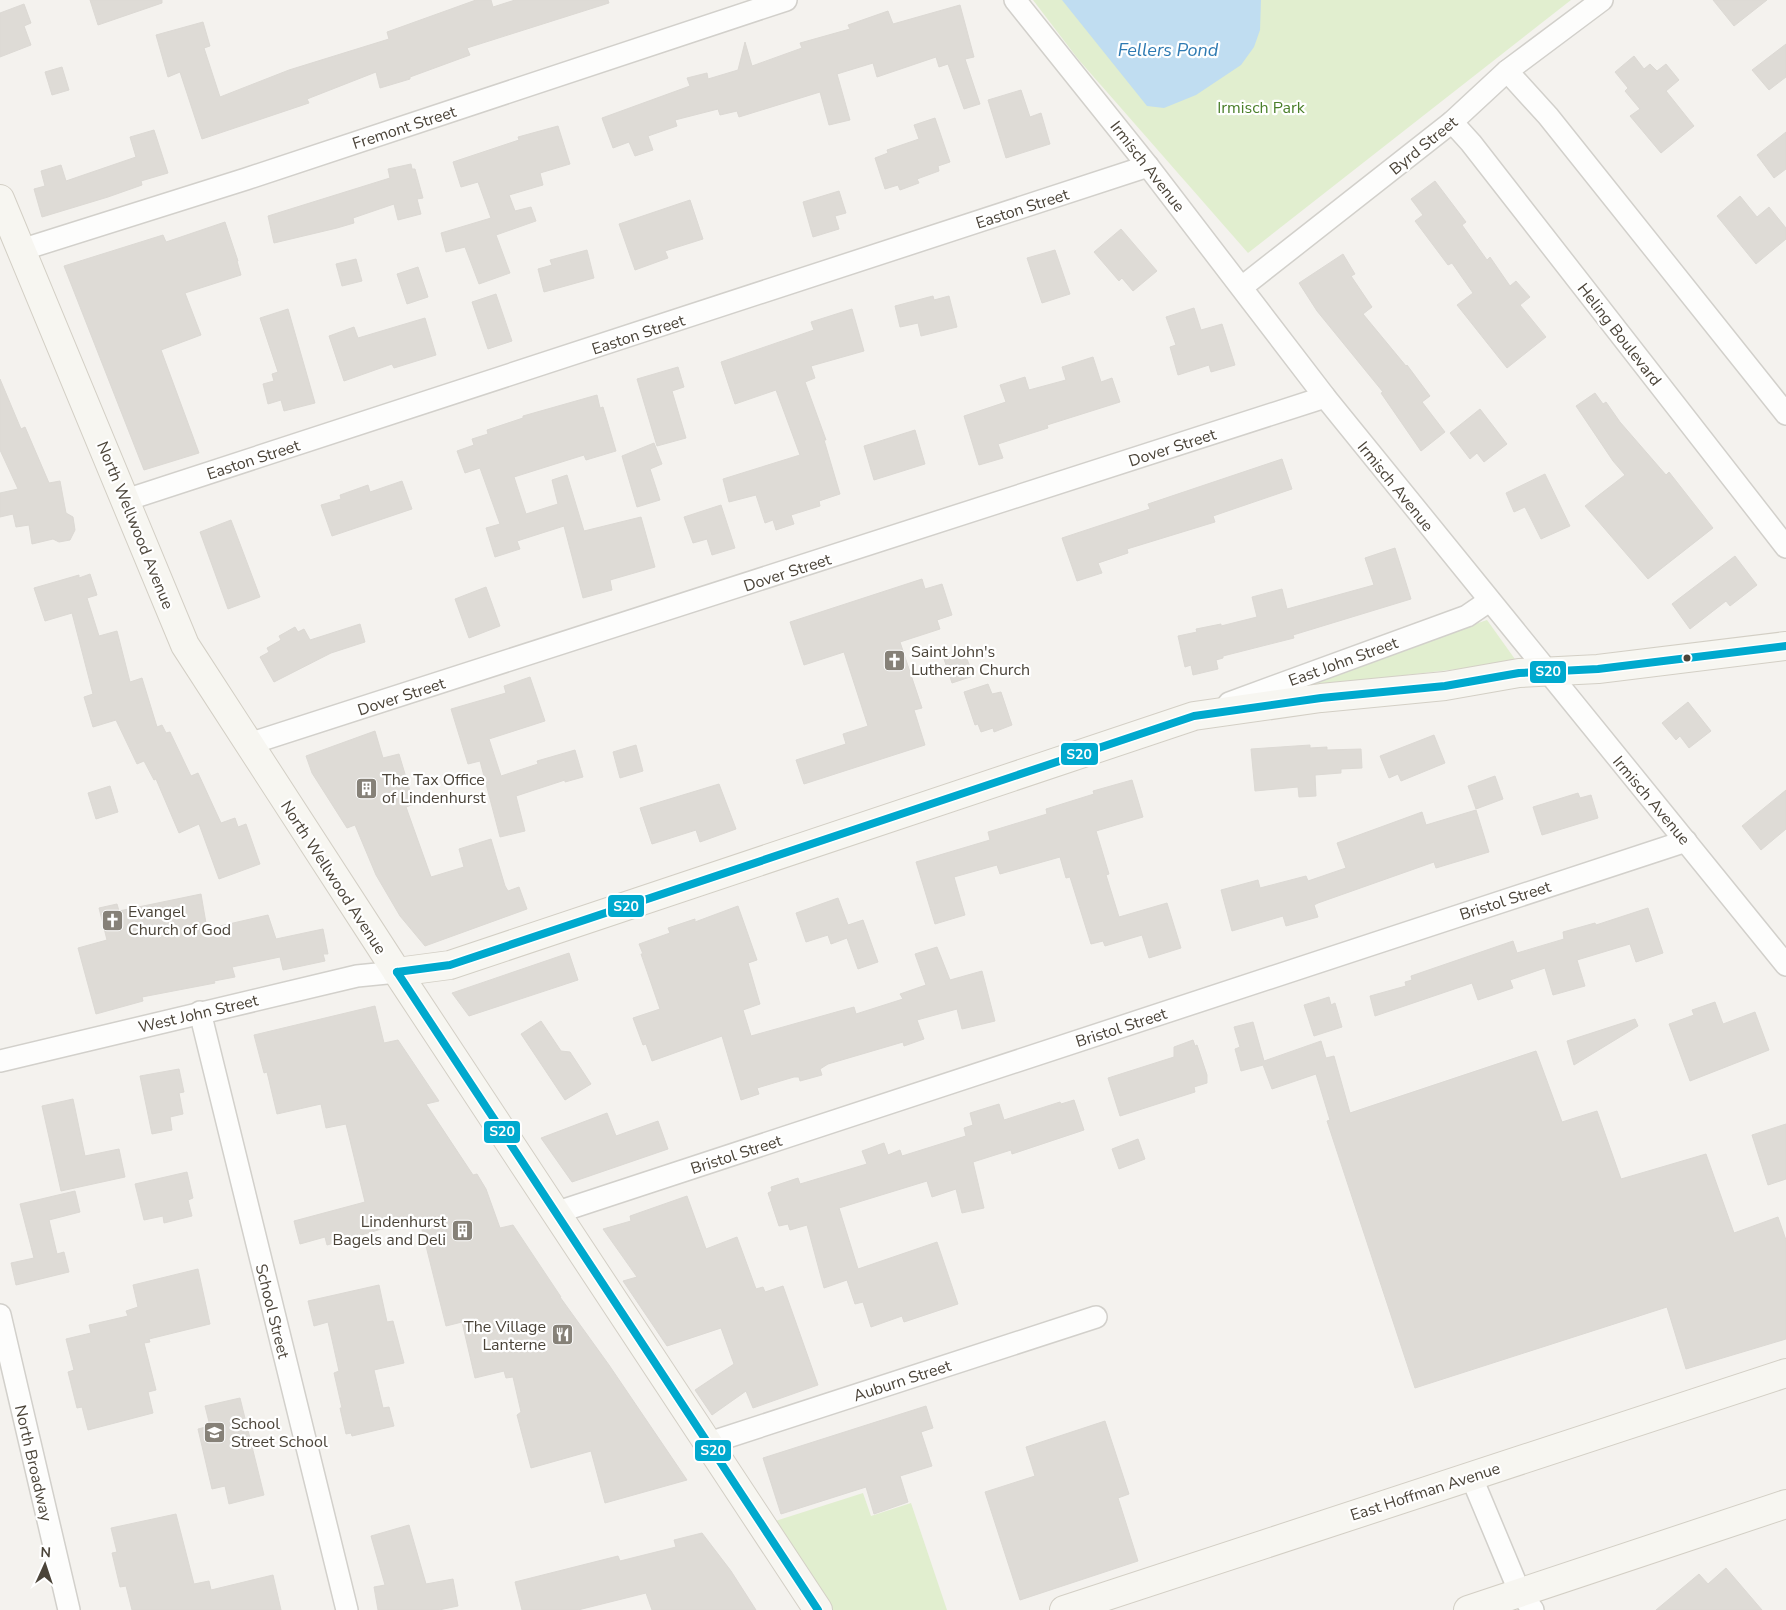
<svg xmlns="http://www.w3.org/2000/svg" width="1786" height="1610" font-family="'Nunito Sans',sans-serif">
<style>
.green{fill:#e1eecf}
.water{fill:#c0ddf1}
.building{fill:#dedbd6;stroke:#dcd9d4}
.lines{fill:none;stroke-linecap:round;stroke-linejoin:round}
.street-casing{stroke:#d2d0cb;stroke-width:24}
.secondary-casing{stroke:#d3cfc5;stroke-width:30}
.street{stroke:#fdfdfc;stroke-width:21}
.secondary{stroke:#f7f6f1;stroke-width:28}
.bus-1-casing{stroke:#fff;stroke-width:11}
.bus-1{stroke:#00a9ce;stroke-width:8}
.bus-dot{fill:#4b4439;stroke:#fff;stroke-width:2}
.labels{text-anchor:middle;stroke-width:4.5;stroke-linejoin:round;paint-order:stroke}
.park-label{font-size:16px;fill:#4a7f2a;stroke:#fff}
.street-label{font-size:16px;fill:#4b4439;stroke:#fff}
.poi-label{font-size:16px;fill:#4b4439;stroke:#fff;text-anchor:start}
.water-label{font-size:18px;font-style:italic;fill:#2e7ab2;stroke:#fff}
.line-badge{stroke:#fff;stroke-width:2}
.badge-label{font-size:14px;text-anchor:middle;font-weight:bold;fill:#fff}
</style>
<rect width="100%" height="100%" fill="#f4f2ee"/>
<!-- green -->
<g class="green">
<path d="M1033 0H1571L1248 253 1078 59Z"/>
<path d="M1487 620 1517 662 1322 685H1315L1312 682 1320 676Z"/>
<path d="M863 1493 871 1516 911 1503 947 1610H822L766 1524Z"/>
</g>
<!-- water -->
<path class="water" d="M1062 0H1261L1260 30 1254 47 1241 65 1196 95 1164 108 1147 106Z"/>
<!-- building -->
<g class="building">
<path d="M90 0H162V3L98 25Z"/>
<path d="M476 0H491L493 7 515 0H608L609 3 467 48 470 55 410 77V79L380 88 376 72 307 99 309 103 202 139 180 72 168 77 156 35 203 22 210 46 204 48 220 97 289 70 389 39 387 32Z"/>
<path d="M1713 0H1767L1734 26Z"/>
<path d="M24 4 31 23 24 26 31 45 0 57V13Z"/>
<path d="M960 5 974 57 965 59 980 104 964 109 948 64 939 67 936 57 877 77 873 63 837 74 850 120 829 125 820 92 739 117 737 111 720 115 718 109 675 120 677 126 648 136 653 150 635 156 629 142 613 148 602 118 690 86 687 78 707 73 708 79 738 70 745 42 752 66 802 48 800 43 850 29 848 25 888 11 893 24Z"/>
<path d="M1786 44V77L1769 90 1752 70Z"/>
<path d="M1634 56 1644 69 1650 64 1657 71 1666 64 1679 80 1666 91 1694 126 1661 153 1630 116 1640 109 1625 91 1628 88 1615 72Z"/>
<path d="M62 67 69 90 52 95 45 72Z"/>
<path d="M1021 90 1030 117 1041 113 1050 144 1006 158 988 100Z"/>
<path d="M935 118 950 162 938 166 939 171 917 179 919 183 900 190 898 185 885 189 875 158 888 153 887 150 919 139 914 125Z"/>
<path d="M558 126 570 164 540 173 543 185 509 195 515 211 531 207 536 221 496 235 510 273 479 284 465 247 446 252 441 233 491 218 478 182 461 187 453 162 519 140 518 137Z"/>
<path d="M154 130 168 173 141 181 142 185 108 197 42 217 34 189 45 186 41 171 61 165 66 181 136 157 130 137Z"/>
<path d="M1786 132V169L1774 178 1757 155Z"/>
<path d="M411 164 412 169H415L423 198 417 199 421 214 398 220 394 204 353 218 354 223 337 228 274 243 268 216 390 178 388 169Z"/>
<path d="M1435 181 1466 222 1462 225 1487 260 1490 257 1510 286 1516 281 1530 297 1520 305 1546 337 1507 368 1457 305 1473 293 1452 263 1448 265 1415 221 1423 215 1411 199Z"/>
<path d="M839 191 846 213 835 216 839 229 813 237 803 202Z"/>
<path d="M1740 196 1757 217 1769 207 1786 228V239L1756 264 1717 216Z"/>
<path d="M690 200 703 239 665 251 668 258 635 270 619 224Z"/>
<path d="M225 222 238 261H237L241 275 185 293 201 335 161 350 199 453 144 470 64 266 163 235 166 242Z"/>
<path d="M1121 229 1157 271 1133 291 1122 278 1119 281 1094 252Z"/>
<path d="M587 250 594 278 544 292 538 269 552 265 550 260Z"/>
<path d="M1055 250 1070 294 1042 303 1027 258Z"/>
<path d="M1343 254 1355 274 1351 276 1372 307 1363 314 1406 366 1407 365 1430 396 1422 402 1445 432 1421 451 1381 393 1383 392 1317 311 1299 283Z"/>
<path d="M356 259 362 281 342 286 336 264Z"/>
<path d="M418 267 428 297 407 304 397 274Z"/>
<path d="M496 294 512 341 488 349 472 302Z"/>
<path d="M933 296 934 300 949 296 957 327 921 336 918 323 900 327 895 306Z"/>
<path d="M1194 308 1201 330 1222 324 1235 365 1211 372 1209 365 1178 375 1170 347 1176 345 1166 317Z"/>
<path d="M288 309 315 403 284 411 281 400 268 404 263 384 274 381 272 374 278 372 260 318Z"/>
<path d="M852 309 864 351 811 366 815 378 805 382 826 440H824L840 494 819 501 820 506 791 515 794 524 776 530 773 520 765 523 756 495 729 502 723 479 800 455 776 390 735 404 721 362 814 330 811 322Z"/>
<path d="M425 318 436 355 394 368 392 364 344 381 329 336 354 327 358 338Z"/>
<path d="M1093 357 1101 382 1112 378 1120 402 1047 425 1048 428 998 444 1003 458 979 465 964 416 1006 402 1000 385 1025 377 1029 390 1066 380 1062 367Z"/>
<path d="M678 367 684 387 672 391 686 438 657 446 637 379Z"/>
<path d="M0 379 21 429 25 427 49 483 60 481 66 513 73 517 75 530 70 540 59 542 53 539 32 544 29 525 16 527 13 514 0 517V493L18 489 0 450Z"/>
<path d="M1595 393 1603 404 1606 402 1620 422 1666 475 1669 472 1713 528 1648 579 1585 506 1625 475 1613 461 1576 406Z"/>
<path d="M597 395 600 408 603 407 616 451 586 460 584 455 514 477 526 514 558 504 552 480 567 475 584 531 641 517 655 567 610 580 612 590 583 598 564 526 517 541 520 549 495 557 486 528 500 524 480 468 465 473 457 451 474 445 472 439 488 434 487 430 523 418V416Z"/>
<path d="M1480 409 1507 444 1484 462 1477 453 1470 459 1450 433Z"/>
<path d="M915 430 925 464 874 480 864 446Z"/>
<path d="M654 443 662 464 650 469 660 500 637 507 622 456Z"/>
<path d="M1282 459 1292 489 1213 516 1215 522 1127 549 1128 553 1098 563 1102 573 1077 581 1062 538 1150 509 1148 504Z"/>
<path d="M1545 474 1570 526 1541 539 1525 507 1514 512 1506 493Z"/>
<path d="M402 481 412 509 332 536 321 505 341 499 340 495 368 485 370 492Z"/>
<path d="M721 505 735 548 712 555 707 539 693 543 684 517Z"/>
<path d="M231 520 260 597 228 609 200 532Z"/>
<path d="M1395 548 1411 599 1293 635 1294 638 1223 656V658L1216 660 1218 669 1193 675 1191 665 1185 667 1178 636 1197 632 1196 629 1221 624V626L1257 617 1252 597 1282 589 1287 609 1374 585 1365 558Z"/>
<path d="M1735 556 1757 585 1730 606 1726 601 1690 629 1672 604Z"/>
<path d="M90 574 97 595 87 598 99 636 117 631 130 682 142 678 157 727 162 725 166 733 170 732 191 776 198 773 221 823 235 818 238 827 246 824 260 864 219 879 199 824 179 833 156 779 154 780 144 761 137 764 116 720 93 727 84 697 93 694 72 613 45 621 34 588 79 575V578Z"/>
<path d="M922 579 925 589 942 584 952 615 937 620 940 629 900 642 922 708 914 710 925 745 804 784 796 760 846 744 843 734 868 726 844 652 804 665 790 622Z"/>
<path d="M486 587 500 626 469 638 455 599Z"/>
<path d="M360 624 365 642 331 653 274 682 260 657 269 652 267 648 281 640 279 636 295 627 298 632 304 629 310 640Z"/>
<path d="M965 653 973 676 952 683 944 659Z"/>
<path d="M530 677 545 721 489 739 501 776 538 764 537 761 575 750 583 777 565 782V780L516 796 525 831 500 837 480 761 468 764 451 709 506 693 504 686Z"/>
<path d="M988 684 992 694 1001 692 1012 725 994 732 993 728 981 732 978 724 975 725 964 692Z"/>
<path d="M1688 702 1711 731 1689 748 1680 736 1676 740 1662 723Z"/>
<path d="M375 731 383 758 399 754 414 804 406 807 431 877 464 867 459 849 491 839 505 886 508 891 519 887 527 909 425 946 400 916 376 875 355 825 347 828 312 773 306 756Z"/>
<path d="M1434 735 1445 763 1401 781 1398 774 1389 778 1380 756Z"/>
<path d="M636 745 643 771 620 778 613 752Z"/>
<path d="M1310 745V748L1327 747V750L1361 749 1362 768 1341 769V773L1315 775 1316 796 1299 797 1298 787 1255 791 1251 749Z"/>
<path d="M1495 776 1503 799 1476 809 1468 786Z"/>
<path d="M1132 780 1143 817 1096 831 1109 874 1106 875 1119 917 1167 903 1181 948 1149 958 1142 935 1105 946 1103 941 1091 944 1070 877 1066 878 1060 857 1000 874 997 865 954 877 965 915 935 924 916 862 990 840 988 832 1047 814 1046 809 1094 794 1093 791Z"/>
<path d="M719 784 736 829 700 842 696 830 652 844 640 808Z"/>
<path d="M110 786 118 812 96 819 88 793Z"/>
<path d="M1786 790V829L1761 850 1742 826Z"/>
<path d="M1578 793 1580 798 1591 795 1598 818 1542 835 1533 807Z"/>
<path d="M1476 810 1489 852 1436 868 1434 862 1318 903 1314 905 1318 917 1286 926 1283 916 1232 931 1221 890 1258 880 1260 888 1306 876 1308 881 1346 868 1337 843 1422 812 1426 825Z"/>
<path d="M201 894 207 929 268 915 276 939 323 929 328 954H323L325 961 283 970 280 957 232 967 235 977 214 981 215 983 142 997 143 1001 96 1014 78 948 107 940 99 908 117 904 119 911Z"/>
<path d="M838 898 848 925 863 920 878 962 858 969 847 938 831 944 828 935 806 942 796 913Z"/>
<path d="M738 906 757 960 748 963 760 1004 743 1010 751 1036 854 1007 856 1014 903 999 900 994 926 985 915 954 937 947 950 980 982 971 995 1021 962 1029 957 1009 917 1020 924 1039 904 1046 903 1042 828 1064 820 1069 822 1075 800 1081 799 1077H794L757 1088 759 1094 741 1100 722 1036 652 1061 646 1044 643 1045 633 1018 660 1009 641 954H643L639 944 670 933 668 928 695 919V922Z"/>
<path d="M1648 908 1663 953 1636 962 1630 944 1577 960 1585 986 1553 995 1545 968 1510 980 1513 988 1478 1000 1472 983 1375 1016 1370 996 1406 986 1405 982 1412 980 1411 976 1513 941 1517 953 1564 939 1563 932 1595 923 1596 925Z"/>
<path d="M569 953 578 980 469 1016 452 993Z"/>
<path d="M1329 997 1331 1005 1335 1003 1342 1027 1314 1036 1304 1005Z"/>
<path d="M1715 1002 1723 1024 1755 1012 1769 1050 1690 1081 1669 1024 1694 1015 1692 1010Z"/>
<path d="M375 1006 384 1043 398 1040 439 1101 426 1104 473 1175 477 1174 486 1189 500 1228 513 1225 561 1297H560L609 1365 687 1480 605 1503 591 1451 531 1468 517 1415 521 1412 513 1377 506 1378 504 1371 475 1378 462 1322 446 1326 419 1218 327 1245 325 1237 300 1244 294 1221 365 1202 346 1124 326 1128 321 1104 277 1114 267 1072 264 1073 254 1035Z"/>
<path d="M1635 1019 1638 1026 1574 1065 1567 1041Z"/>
<path d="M541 1021 561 1051 570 1052 591 1084 565 1100 521 1034Z"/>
<path d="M1253 1022 1264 1061 1321 1041 1326 1058 1334 1056 1350 1113 1536 1051 1562 1122 1597 1111 1621 1179 1706 1154 1734 1233 1778 1217 1786 1240V1339L1686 1369 1667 1307 1415 1388 1327 1121 1330 1120 1316 1074 1272 1089 1263 1065 1241 1071 1235 1049 1240 1047 1234 1027Z"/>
<path d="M1193 1040 1195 1046 1197 1045 1207 1075V1083L1194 1087 1195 1092 1120 1116 1108 1078 1174 1057V1047Z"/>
<path d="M179 1069 184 1092 179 1093 183 1114 170 1117 172 1130 152 1134 140 1076Z"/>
<path d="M73 1099 85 1156 119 1149 125 1177 61 1191 42 1106Z"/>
<path d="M1074 1100 1084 1130 1012 1154 1011 1150 973 1162 984 1208 962 1213 956 1189 932 1197 927 1181 839 1208 858 1269 937 1242 958 1304 904 1322 902 1316 871 1327 863 1302 855 1304 847 1280 824 1288 807 1225 790 1230 788 1224 779 1226 768 1193 772 1191 771 1187 798 1178 800 1184 867 1164 862 1151 884 1143 888 1155 900 1150 902 1156 966 1136 964 1128 973 1125 970 1113 999 1104 1004 1120 1060 1102 1061 1104Z"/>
<path d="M607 1113 616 1136 658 1121 668 1149 572 1182 541 1138Z"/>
<path d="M1786 1124V1179L1768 1185 1752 1135Z"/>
<path d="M1138 1139 1145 1159 1119 1169 1112 1149Z"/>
<path d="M187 1172 193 1198 188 1200 192 1216 164 1223 163 1216 144 1220 135 1184Z"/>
<path d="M75 1191 80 1212 49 1220 57 1254 64 1252 69 1272 16 1285 11 1263 34 1258 20 1204Z"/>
<path d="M687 1196 706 1249 737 1237 756 1289 763 1287 765 1292 783 1286 818 1385 753 1408 746 1391 712 1415 695 1390 734 1364 721 1328 667 1346 623 1281 637 1277 603 1229 631 1221 630 1216Z"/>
<path d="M198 1269 210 1324 149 1339 150 1342 144 1343 156 1390 148 1392 153 1413 88 1430 82 1407 77 1408 68 1372 74 1370 66 1339 91 1333 89 1325 128 1316 126 1311 138 1307 133 1285Z"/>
<path d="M379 1285 387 1322 393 1321 404 1363 374 1370 383 1408 389 1407 394 1426 352 1436 351 1433 346 1434 340 1408H342L334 1373 339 1371 328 1322 314 1326 308 1301Z"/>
<path d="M240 1398 264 1495 229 1504 225 1486 212 1489 198 1429 210 1426 205 1406Z"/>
<path d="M926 1406 933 1428 921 1432 932 1466 900 1476 908 1502 874 1514 866 1487 781 1514 763 1458Z"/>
<path d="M1105 1421 1129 1494 1118 1498 1138 1561 1020 1600 985 1492 1035 1476 1026 1447Z"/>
<path d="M176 1514 194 1584 209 1581 211 1590 273 1575 281 1610H132L126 1586 120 1587 112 1553 117 1552 111 1528Z"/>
<path d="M409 1525 426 1584 453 1579 458 1606 439 1610H378L374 1587 385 1585 371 1536Z"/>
<path d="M702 1533 731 1571 756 1610H652L646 1593 578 1610H522L515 1582 618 1556 620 1561 676 1547 674 1540Z"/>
<path d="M1726 1568 1762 1610H1656L1699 1574 1708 1584Z"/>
</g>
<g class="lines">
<defs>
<g id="street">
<path d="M1015 0 1148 166 1325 397 1786 965"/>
<path d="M1507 71 1548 116 1786 414"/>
<path d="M1452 122 1471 143 1786 547"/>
<path d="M21 250 246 179 786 0"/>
<path d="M1242 287 1452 122 1507 71 1602 0"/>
<path d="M126 500 1148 166"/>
<path d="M1229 703 1467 616 1489 601"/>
<path d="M249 744 1325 397"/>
<path d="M200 1012 347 1610"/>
<path d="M0 1061 357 976 397 972"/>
<path d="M555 1213 1686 841"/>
<path d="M0 1315 69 1610"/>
<path d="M709 1443 1096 1317"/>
<path d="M1471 1476 1520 1593 1533 1610"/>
</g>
<g id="secondary">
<path d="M0 199 185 645 397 972 818 1610"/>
<path d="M397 972 450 965 1194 716 1321 698 1445 686 1519 673 1598 669 1786 646"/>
<path d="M1064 1610 1786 1373"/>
<path d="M1468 1610 1786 1504"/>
</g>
</defs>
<!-- street casing -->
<use href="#street" class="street-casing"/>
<!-- secondary casing -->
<use href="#secondary" class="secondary-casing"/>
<!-- street -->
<use href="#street" class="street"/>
<!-- secondary -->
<use href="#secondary" class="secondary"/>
<defs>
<g id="bus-1">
<path d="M397 972 450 965 1194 716 1321 698 1445 686 1519 673 1598 669 1786 646"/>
<path d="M397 972 818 1610"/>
</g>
</defs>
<!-- bus-1 casing -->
<use href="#bus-1" class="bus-1-casing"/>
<!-- bus-1 -->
<use href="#bus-1" class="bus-1"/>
</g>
<!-- icons -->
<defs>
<symbol id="church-square" viewBox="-11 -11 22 22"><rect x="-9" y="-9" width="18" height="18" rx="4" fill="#868178" stroke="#fff"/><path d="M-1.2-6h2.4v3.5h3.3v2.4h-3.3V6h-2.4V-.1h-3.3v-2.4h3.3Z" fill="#fff"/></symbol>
<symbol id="building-square" viewBox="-11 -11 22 22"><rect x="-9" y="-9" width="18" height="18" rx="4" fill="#868178" stroke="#fff"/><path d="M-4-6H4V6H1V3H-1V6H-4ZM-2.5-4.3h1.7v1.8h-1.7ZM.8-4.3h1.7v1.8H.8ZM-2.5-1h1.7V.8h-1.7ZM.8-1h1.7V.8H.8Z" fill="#fff"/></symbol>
<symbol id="restaurant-square" viewBox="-11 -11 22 22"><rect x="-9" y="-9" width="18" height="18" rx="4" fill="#868178" stroke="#fff"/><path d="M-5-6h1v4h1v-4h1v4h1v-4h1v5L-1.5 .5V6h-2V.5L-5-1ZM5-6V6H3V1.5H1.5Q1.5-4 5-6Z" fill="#fff"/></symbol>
<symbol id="school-square" viewBox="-11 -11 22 22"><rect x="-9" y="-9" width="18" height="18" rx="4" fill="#868178" stroke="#fff"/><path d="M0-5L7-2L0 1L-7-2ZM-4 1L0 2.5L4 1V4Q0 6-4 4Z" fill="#fff"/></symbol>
</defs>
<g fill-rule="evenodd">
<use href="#church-square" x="882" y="648" width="25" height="25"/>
<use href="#building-square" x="354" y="776" width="25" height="25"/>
<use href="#church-square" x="100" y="908" width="25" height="25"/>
<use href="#building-square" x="450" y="1218" width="25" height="25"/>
<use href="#restaurant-square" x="550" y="1322" width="25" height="25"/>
<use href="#school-square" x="202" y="1420" width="25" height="25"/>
</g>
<!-- markers -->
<circle class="bus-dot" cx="1687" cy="658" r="4.5"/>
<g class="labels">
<!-- park labels -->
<g class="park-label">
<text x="1261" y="113">Irmisch Park</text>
</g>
<!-- street labels -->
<g class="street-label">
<text transform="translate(404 127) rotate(-18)" y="6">Fremont Street</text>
<text transform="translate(1423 145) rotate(-39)" y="6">Byrd Street</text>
<text transform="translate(1148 166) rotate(52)" y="6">Irmisch Avenue</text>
<text transform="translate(1022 208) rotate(-18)" y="6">Easton Street</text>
<text transform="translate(638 334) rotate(-18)" y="6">Easton Street</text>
<text transform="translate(1620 334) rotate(52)" y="6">Heling Boulevard</text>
<text transform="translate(1172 447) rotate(-18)" y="6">Dover Street</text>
<text transform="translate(253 459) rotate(-18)" y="6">Easton Street</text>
<text transform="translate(1396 486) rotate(51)" y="6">Irmisch Avenue</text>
<text transform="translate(136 525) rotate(68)" y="6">North Wellwood Avenue</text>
<text transform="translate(787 572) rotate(-18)" y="6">Dover Street</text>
<text transform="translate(1343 661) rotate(-20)" y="6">East John Street</text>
<text transform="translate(401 696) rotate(-18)" y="6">Dover Street</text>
<text transform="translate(1652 800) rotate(50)" y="6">Irmisch Avenue</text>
<text transform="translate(334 877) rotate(57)" y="6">North Wellwood Avenue</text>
<text transform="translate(1505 900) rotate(-18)" y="6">Bristol Street</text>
<text transform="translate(198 1013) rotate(-13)" y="6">West John Street</text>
<text transform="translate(1121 1027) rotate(-18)" y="6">Bristol Street</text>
<text transform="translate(736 1154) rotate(-18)" y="6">Bristol Street</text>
<text transform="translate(273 1311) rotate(76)" y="6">School Street</text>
<text transform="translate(902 1380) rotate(-18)" y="6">Auburn Street</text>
<text transform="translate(34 1463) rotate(77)" y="6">North Broadway</text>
<text transform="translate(1425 1491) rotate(-18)" y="6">East Hoffman Avenue</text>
</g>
<!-- poi labels -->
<g class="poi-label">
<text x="911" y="657">Saint John's<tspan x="911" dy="18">Lutheran Church</tspan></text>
<text x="382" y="785">The Tax Office<tspan x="382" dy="18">of Lindenhurst</tspan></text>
<text x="128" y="917">Evangel<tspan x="128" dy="18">Church of God</tspan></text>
<text x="446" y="1227" text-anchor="end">Lindenhurst<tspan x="446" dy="18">Bagels and Deli</tspan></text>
<text x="546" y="1332" text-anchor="end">The Village<tspan x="546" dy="18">Lanterne</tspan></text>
<text x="231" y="1429">School<tspan x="231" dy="18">Street School</tspan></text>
</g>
<!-- water labels -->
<g class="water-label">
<text x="1168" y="56">Fellers Pond</text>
</g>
</g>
<g class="line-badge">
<rect x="1529" y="660" width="38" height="24" rx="5" fill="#00a9ce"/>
<rect x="1060" y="742" width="39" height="24" rx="5" fill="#00a9ce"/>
<rect x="607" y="894" width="38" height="24" rx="5" fill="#00a9ce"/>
<rect x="483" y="1120" width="38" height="24" rx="5" fill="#00a9ce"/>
<rect x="694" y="1439" width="38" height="23" rx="5" fill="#00a9ce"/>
</g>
<g class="badge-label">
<text x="1548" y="676">S20</text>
<text x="1079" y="759">S20</text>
<text x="626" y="911">S20</text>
<text x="502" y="1136">S20</text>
<text x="713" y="1455">S20</text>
</g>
<!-- north arrow -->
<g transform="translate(45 1565) rotate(3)" stroke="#ffffff" stroke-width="4" paint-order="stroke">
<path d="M0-4L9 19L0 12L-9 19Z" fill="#4b4439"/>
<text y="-8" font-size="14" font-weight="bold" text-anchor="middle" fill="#4b4439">N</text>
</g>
</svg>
